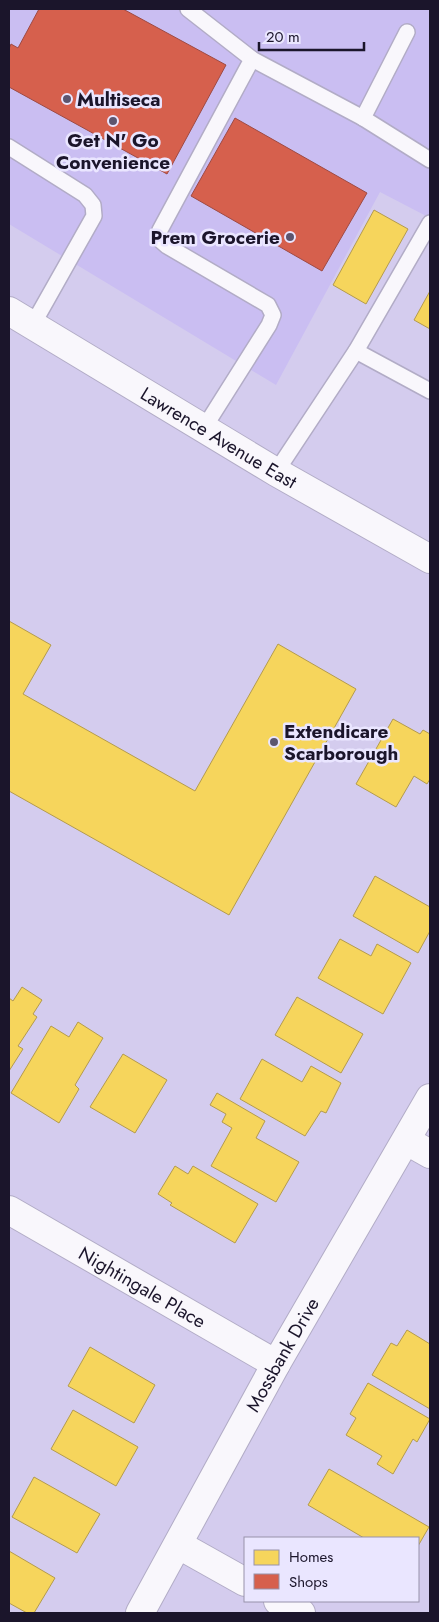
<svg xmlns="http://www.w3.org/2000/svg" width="439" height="1622" font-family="Jost,sans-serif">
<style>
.built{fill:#cabef2}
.homes{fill:#f6d55c;stroke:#b49b4d}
.shops{fill:#d6604d;stroke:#9e4a43}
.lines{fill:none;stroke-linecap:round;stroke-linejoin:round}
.service-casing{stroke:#b2acc6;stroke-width:18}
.minor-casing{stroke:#b2acc6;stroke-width:30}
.secondary-casing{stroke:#b2acc6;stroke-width:30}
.service{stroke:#f9f7fc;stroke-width:15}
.minor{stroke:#f9f7fc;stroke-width:28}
.secondary{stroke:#f9f7fc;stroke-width:28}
.poi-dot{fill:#5c556f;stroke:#eae6ff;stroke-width:2}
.labels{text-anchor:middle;stroke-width:5;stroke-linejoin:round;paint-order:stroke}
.poi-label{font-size:19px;font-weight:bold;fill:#1b152b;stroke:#eae6ff;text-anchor:start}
.street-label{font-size:19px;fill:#1b152b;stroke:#eae6ff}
</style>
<rect width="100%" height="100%" fill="#d4ccee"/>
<!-- built -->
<path class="built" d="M9 9H430V218L380 192 276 385 9 224Z"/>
<!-- homes -->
<g class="homes">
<path d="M374 210 408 229 366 304 333 285Z"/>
<path d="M430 291V329L414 320Z"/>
<path d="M9 621 51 645 23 694 195 791 278 644 356 689 229 915 9 791Z"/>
<path d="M393 719 420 734 423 730 430 734V779L427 784 414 776 396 807 356 784Z"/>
<path d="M375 876 430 907V931L418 953 353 916Z"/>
<path d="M340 939 371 956 377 944 411 963 383 1014 318 978Z"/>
<path d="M22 987 42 1000 33 1014 37 1017 18 1046 23 1049 9 1071V998L13 1001Z"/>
<path d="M297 997 363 1034 341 1073 275 1035Z"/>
<path d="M78 1022 103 1038 75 1085 79 1089 59 1123 11 1093 51 1026 69 1037Z"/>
<path d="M123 1054 167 1080 135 1133 90 1107Z"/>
<path d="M262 1059 302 1082 311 1066 341 1083 326 1113 321 1111 305 1136 240 1099Z"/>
<path d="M217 1093 265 1121 256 1138 299 1162 276 1202 211 1166 232 1128 222 1122 226 1114 210 1105Z"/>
<path d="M175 1166 188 1174 193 1166 258 1204 235 1243 170 1205 172 1203 158 1194Z"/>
<path d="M407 1330 430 1344V1409L372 1375 391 1343 397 1346Z"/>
<path d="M90 1347 155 1385 134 1423 68 1386Z"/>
<path d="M368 1383 430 1419 417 1442 413 1439 393 1474 377 1464 382 1456 346 1435 356 1418 350 1414Z"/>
<path d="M73 1410 138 1447 116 1486 51 1449Z"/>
<path d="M329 1469 429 1527 418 1546V1538H364L308 1505Z"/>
<path d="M34 1477 100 1514 77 1553 12 1517Z"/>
<path d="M9 1551 55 1578 34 1613H27L9 1603Z"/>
</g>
<!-- shops -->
<g class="shops">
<path d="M39 9H123L226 65 167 174 9 87V49L11 44 18 48Z"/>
<path d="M235 118 367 193 322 271 191 196Z"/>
</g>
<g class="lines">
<defs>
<g id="service">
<path d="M188 9 252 59 160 230 159 239 167 246 268 305 273 315 269 325 204 428"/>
<path d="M252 59 363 118 430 160"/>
<path d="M363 118 407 32"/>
<path d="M9 147 85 195 93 205 94 216 32 326"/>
<path d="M356 351 430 391"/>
<path d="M276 472 356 351 430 223"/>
</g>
<g id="minor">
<path d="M407 1141 430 1154"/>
<path id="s1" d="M9 1210 276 1364"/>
<path d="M179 1545 245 1582"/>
<path d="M278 1601 301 1613"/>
<path id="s2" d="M140 1613 276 1364 430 1098"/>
</g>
<g id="secondary">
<path id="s3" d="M9 311 276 472 430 559"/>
</g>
</defs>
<!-- service casing -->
<use href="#service" class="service-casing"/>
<!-- minor casing -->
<use href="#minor" class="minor-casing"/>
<!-- secondary casing -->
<use href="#secondary" class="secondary-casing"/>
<!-- service -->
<use href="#service" class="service"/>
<!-- minor -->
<use href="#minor" class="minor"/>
<!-- secondary -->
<use href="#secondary" class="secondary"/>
</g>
<!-- markers -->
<g class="poi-dot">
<circle cx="67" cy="99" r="5"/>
<circle cx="113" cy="121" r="5"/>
<circle cx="290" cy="237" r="5"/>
<circle cx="274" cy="742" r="5"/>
</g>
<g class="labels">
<!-- poi labels -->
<g class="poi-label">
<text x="77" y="106">Multiseca</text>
<text x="113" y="147" text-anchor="middle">Get N' Go<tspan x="113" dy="22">Convenience</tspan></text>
<text x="280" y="244" text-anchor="end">Prem Grocerie</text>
<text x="284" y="738">Extendicare<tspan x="284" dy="22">Scarborough</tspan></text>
</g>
<!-- street labels -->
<g class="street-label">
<text dy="7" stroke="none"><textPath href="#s3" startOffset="245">Lawrence Avenue East</textPath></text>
<text dy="7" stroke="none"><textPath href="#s1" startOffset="154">Nightingale Place</textPath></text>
<text dy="7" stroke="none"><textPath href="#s2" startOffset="295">Mossbank Drive</textPath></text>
</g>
</g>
<!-- border -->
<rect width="439" height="1622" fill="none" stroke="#1b152b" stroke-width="20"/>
<!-- legend -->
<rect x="244" y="1537" width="175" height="65" fill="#eae6ff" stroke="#9792aa"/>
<rect x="254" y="1550" width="25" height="15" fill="#f6d55c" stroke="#9792aa"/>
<text x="289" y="1562" font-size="15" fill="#1b152b">Homes</text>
<rect x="254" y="1574" width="25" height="15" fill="#d6604d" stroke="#9792aa"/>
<text x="289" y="1587" font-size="15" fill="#1b152b">Shops</text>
<!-- scale -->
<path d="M259 42v8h105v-8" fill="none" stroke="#1b152b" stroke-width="2.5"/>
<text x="266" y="42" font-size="15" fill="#1b152b" stroke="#eae6ff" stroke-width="4" paint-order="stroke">20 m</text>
</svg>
